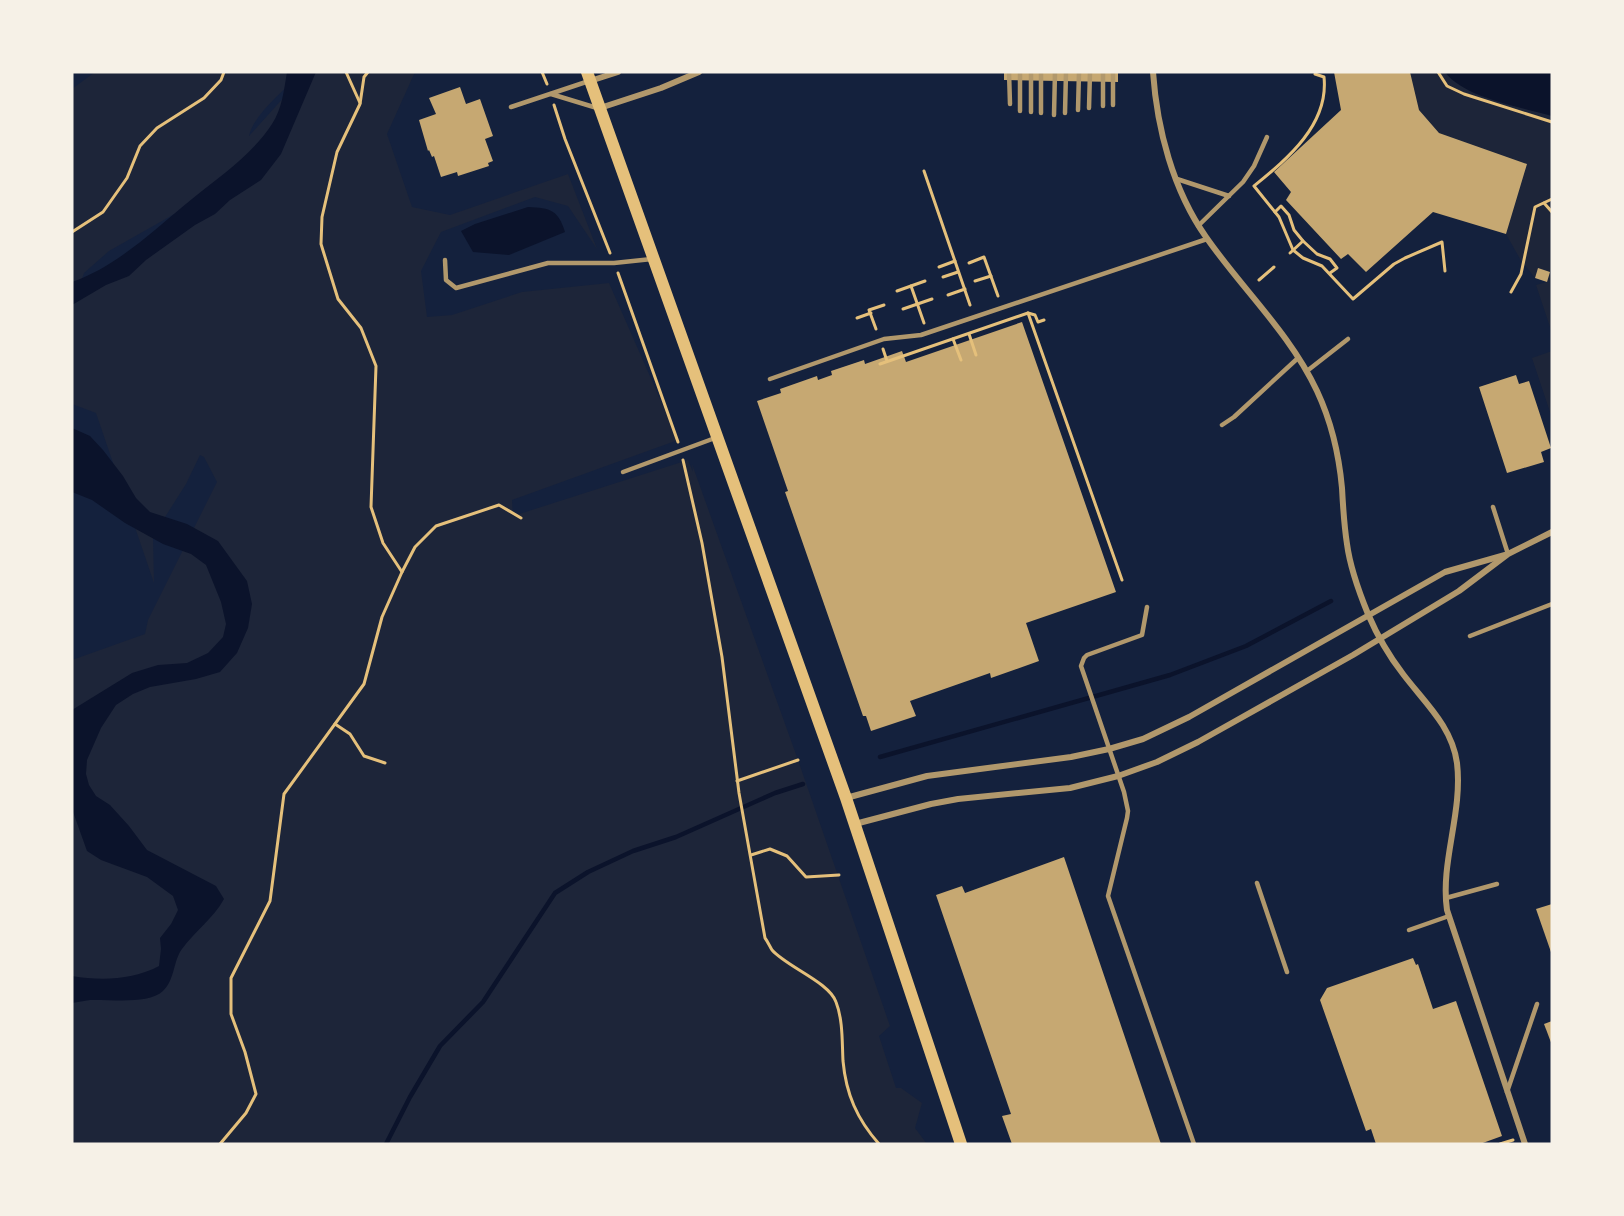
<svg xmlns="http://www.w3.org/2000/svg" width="1624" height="1216" font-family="Inter,sans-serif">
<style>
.green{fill:#1d2539;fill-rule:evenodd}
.water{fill:#0b132b}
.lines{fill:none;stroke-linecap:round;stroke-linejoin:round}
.stream{stroke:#0b132b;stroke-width:4.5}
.building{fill:#c6a872}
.path{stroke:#e5c07b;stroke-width:3}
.service{stroke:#b1986c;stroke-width:4.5}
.minor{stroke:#b1986c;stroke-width:6}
.secondary{stroke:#e5c07b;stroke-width:12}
</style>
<rect width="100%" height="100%" fill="#14213d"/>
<!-- green -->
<g class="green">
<path d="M95 72H301C286 90 254 113 249 136L303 76V72H415L387 134 412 207 450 215 568 174 597 249 568 206 535 197 441 232 421 271 427 317 452 315 522 292 609 283 678 440 512 500 513 516 688 460 693 472 692 464 798 760 890 1026 879 1036 896 1088H901L922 1103 915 1128 927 1144H72V660L145 634 148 620 217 482 204 457 200 455 186 484 153 536 154 583 96 413 72 404V89ZM185 208 166 230 80 285 84 273 109 251Z"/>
<path d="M1410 72H1445C1463 96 1523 107 1552 116V333L1536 285 1547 282 1538 269 1535 278 1520 259 1506 234 1527 164 1439 133 1419 110Z"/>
<path d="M1552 351V418L1532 358Z"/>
</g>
<!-- water -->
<g class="water">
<path d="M287 72H316L281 154 261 180 230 200 215 214 195 225 146 260 129 276 106 285 72 305V282C118 266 155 229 192 199 220 176 252 155 272 124 282 109 284 90 287 72Z"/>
<path d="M1445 72H1552V116C1521 107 1464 98 1445 72Z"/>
<path d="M528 207C551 208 558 210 565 232L509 255 473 252 461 231 475 224Z"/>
<path d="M72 428 90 436 103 450 123 476 136 498 150 512 187 524 218 541 247 581 252 604 248 628 237 653 220 672 196 679 150 687 133 694 116 705 101 728 87 760 86 774 89 785 96 796 110 805 129 826 147 850 216 886 224 899C213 919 195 931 182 949 173 961 175 980 163 991 148 1005 109 999 90 1000 84 1001 78 1002 72 1003V976C101 981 133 980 159 966L161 949 160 938 171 924 178 910 173 896 147 877 101 860 87 851 72 809V710L132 673 158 665 187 663 208 653 223 637 226 624 221 602 206 565 191 554 163 544 125 523 92 500 72 492Z"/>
</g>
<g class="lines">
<!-- stream -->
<g class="stream">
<path d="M880 757 1170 675 1246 646 1331 601"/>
<path d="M386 1144 410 1097 440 1046 483 1002 555 893 588 872 633 851 676 837 775 793 803 784"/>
</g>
</g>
<!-- building -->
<g class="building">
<path d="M1004 72H1118V82L1004 80Z"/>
<path d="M1334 72H1410L1419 110 1439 133 1527 164 1506 234 1433 212 1366 272 1348 254 1341 259 1286 200 1291 192 1274 172 1341 110Z"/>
<path d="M460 87 466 104 480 99 493 136 485 139 493 161 488 163 489 166 458 176 457 172 441 177 434 156 432 157 429 150 428 151 419 120 436 114 429 98Z"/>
<path d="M1538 268 1550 272 1547 282 1535 278Z"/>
<path d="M1022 322 1116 592 1026 623 1039 661 991 678 990 673 910 701 916 716 871 731 866 716H863L785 492 788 491 757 401 781 393 780 389 817 376 818 380 832 375 831 371 864 360 865 364 902 351 906 362Z"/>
<path d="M1516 375 1519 384 1529 381 1551 448 1541 452 1544 462 1507 473 1479 387Z"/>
<path d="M1064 857 1161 1144H1012L1002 1116 1011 1114 936 895 962 886 965 893Z"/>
<path d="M1552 904V955L1536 909Z"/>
<path d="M1413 958 1416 965 1418 964 1433 1009 1456 1001 1502 1136 1480 1144H1376L1371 1129 1366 1131 1320 1000 1327 988Z"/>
<path d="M1552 1021V1045L1544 1024Z"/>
</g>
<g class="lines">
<!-- path -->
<g class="path">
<path d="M346 72 360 103"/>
<path d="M368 72 364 77 360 104 337 152 322 217 321 244 338 299 361 328 376 366 371 507 383 543 402 572"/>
<path d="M542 72 547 84"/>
<path d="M1438 72 1447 86 1464 94 1552 122"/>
<path d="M1315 74 1324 77C1329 125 1287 159 1254 186L1279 217 1293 250 1303 258 1322 266 1353 299 1394 264 1405 258 1442 242 1445 271"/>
<path d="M554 105 565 139 610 253"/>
<path d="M924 171 970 305"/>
<path d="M1544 203 1552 212"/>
<path d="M1275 212 1281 206 1289 215 1294 230 1303 241 1317 254 1330 259 1337 268 1330 273"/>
<path d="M72 232 103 212 127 178 140 146 157 128 204 98 221 80 224 72"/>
<path d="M1290 253 1303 241"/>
<path d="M969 263 984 257 998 296"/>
<path d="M939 267 955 261"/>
<path d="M618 273 678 442"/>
<path d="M943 277 958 272"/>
<path d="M1259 280 1274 267"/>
<path d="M975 281 991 276"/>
<path d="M911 286 924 323"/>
<path d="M897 291 925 281"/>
<path d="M1511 292 1521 274 1535 207 1552 199"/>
<path d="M948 295 965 289"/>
<path d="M903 309 932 299"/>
<path d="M1028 313 1122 580"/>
<path d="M857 318 871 313"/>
<path d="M876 329 869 310 884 305"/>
<path d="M969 334 976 355"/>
<path d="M953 339 961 360"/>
<path d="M883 349 887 361"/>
<path d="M880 364 1028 313 1035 315 1038 322 1044 320"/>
<path d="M683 460 702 543 722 657 739 793 765 938C768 942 770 947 772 950 787 967 829 982 836 1002 843 1020 842 1042 843 1061 846 1094 857 1119 879 1144"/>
<path d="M335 724 350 734 364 756 385 763"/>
<path d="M737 781 798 760"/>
<path d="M751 855 770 849 787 856 806 877 839 875"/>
<path d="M220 1144 246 1113 256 1094 245 1052 231 1014V978L270 901 284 794 364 684 382 617 402 572 415 547 436 526 499 505 521 518"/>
<path d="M1500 1144 1513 1140"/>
</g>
<!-- service -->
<g class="service">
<path d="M1009 72 1010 104"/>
<path d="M1020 72V111"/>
<path d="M1031 72V112"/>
<path d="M551 94 597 108"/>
<path d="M1113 105V72"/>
<path d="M1103 106V72"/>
<path d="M511 107 589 81"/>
<path d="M1089 108 1090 72"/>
<path d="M1078 110 1079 72"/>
<path d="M1041 113V72"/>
<path d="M1065 113 1066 72"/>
<path d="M1054 115 1055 72"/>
<path d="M1177 179 1229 196"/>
<path d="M1198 226 1243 182 1254 166 1267 137"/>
<path d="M445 260 446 280 456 288 548 263H614L652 259"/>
<path d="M1307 371 1348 339"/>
<path d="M770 379 884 339 921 335 1207 239"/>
<path d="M1222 425 1234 417 1298 358"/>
<path d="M623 472 715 438"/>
<path d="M1493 507 1508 554"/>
<path d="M1147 607 1142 635 1087 655 1084 658 1081 666 1124 792 1128 811 1127 818 1108 896 1194 1144"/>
<path d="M1470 636 1552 604"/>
<path d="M1257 883 1287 972"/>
<path d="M1446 898 1497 884"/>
<path d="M1409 930 1449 916"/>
<path d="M1507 1092 1537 1004"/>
</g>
<!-- minor -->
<g class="minor">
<path d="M1153 72C1157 129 1173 190 1206 237 1242 289 1290 333 1317 391 1331 421 1339 455 1342 488 1343 507 1344 525 1347 544 1350 567 1359 592 1368 614 1377 635 1389 656 1403 674 1424 702 1452 726 1457 763 1463 813 1440 862 1447 910L1525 1144"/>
<path d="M590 81 618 72"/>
<path d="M600 108 661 88 699 72"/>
<path d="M846 798 927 776 1071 757 1109 749 1143 739 1189 717 1445 572 1505 555"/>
<path d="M855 824 931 804 958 799 1070 788 1118 776 1157 762 1198 742 1353 655 1459 591 1508 554 1552 532"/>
</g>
<!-- secondary -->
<path class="secondary" d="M587 72 846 798 961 1144"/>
</g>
<!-- border -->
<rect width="1624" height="1216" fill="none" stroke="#f6f1e7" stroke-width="147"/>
</svg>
